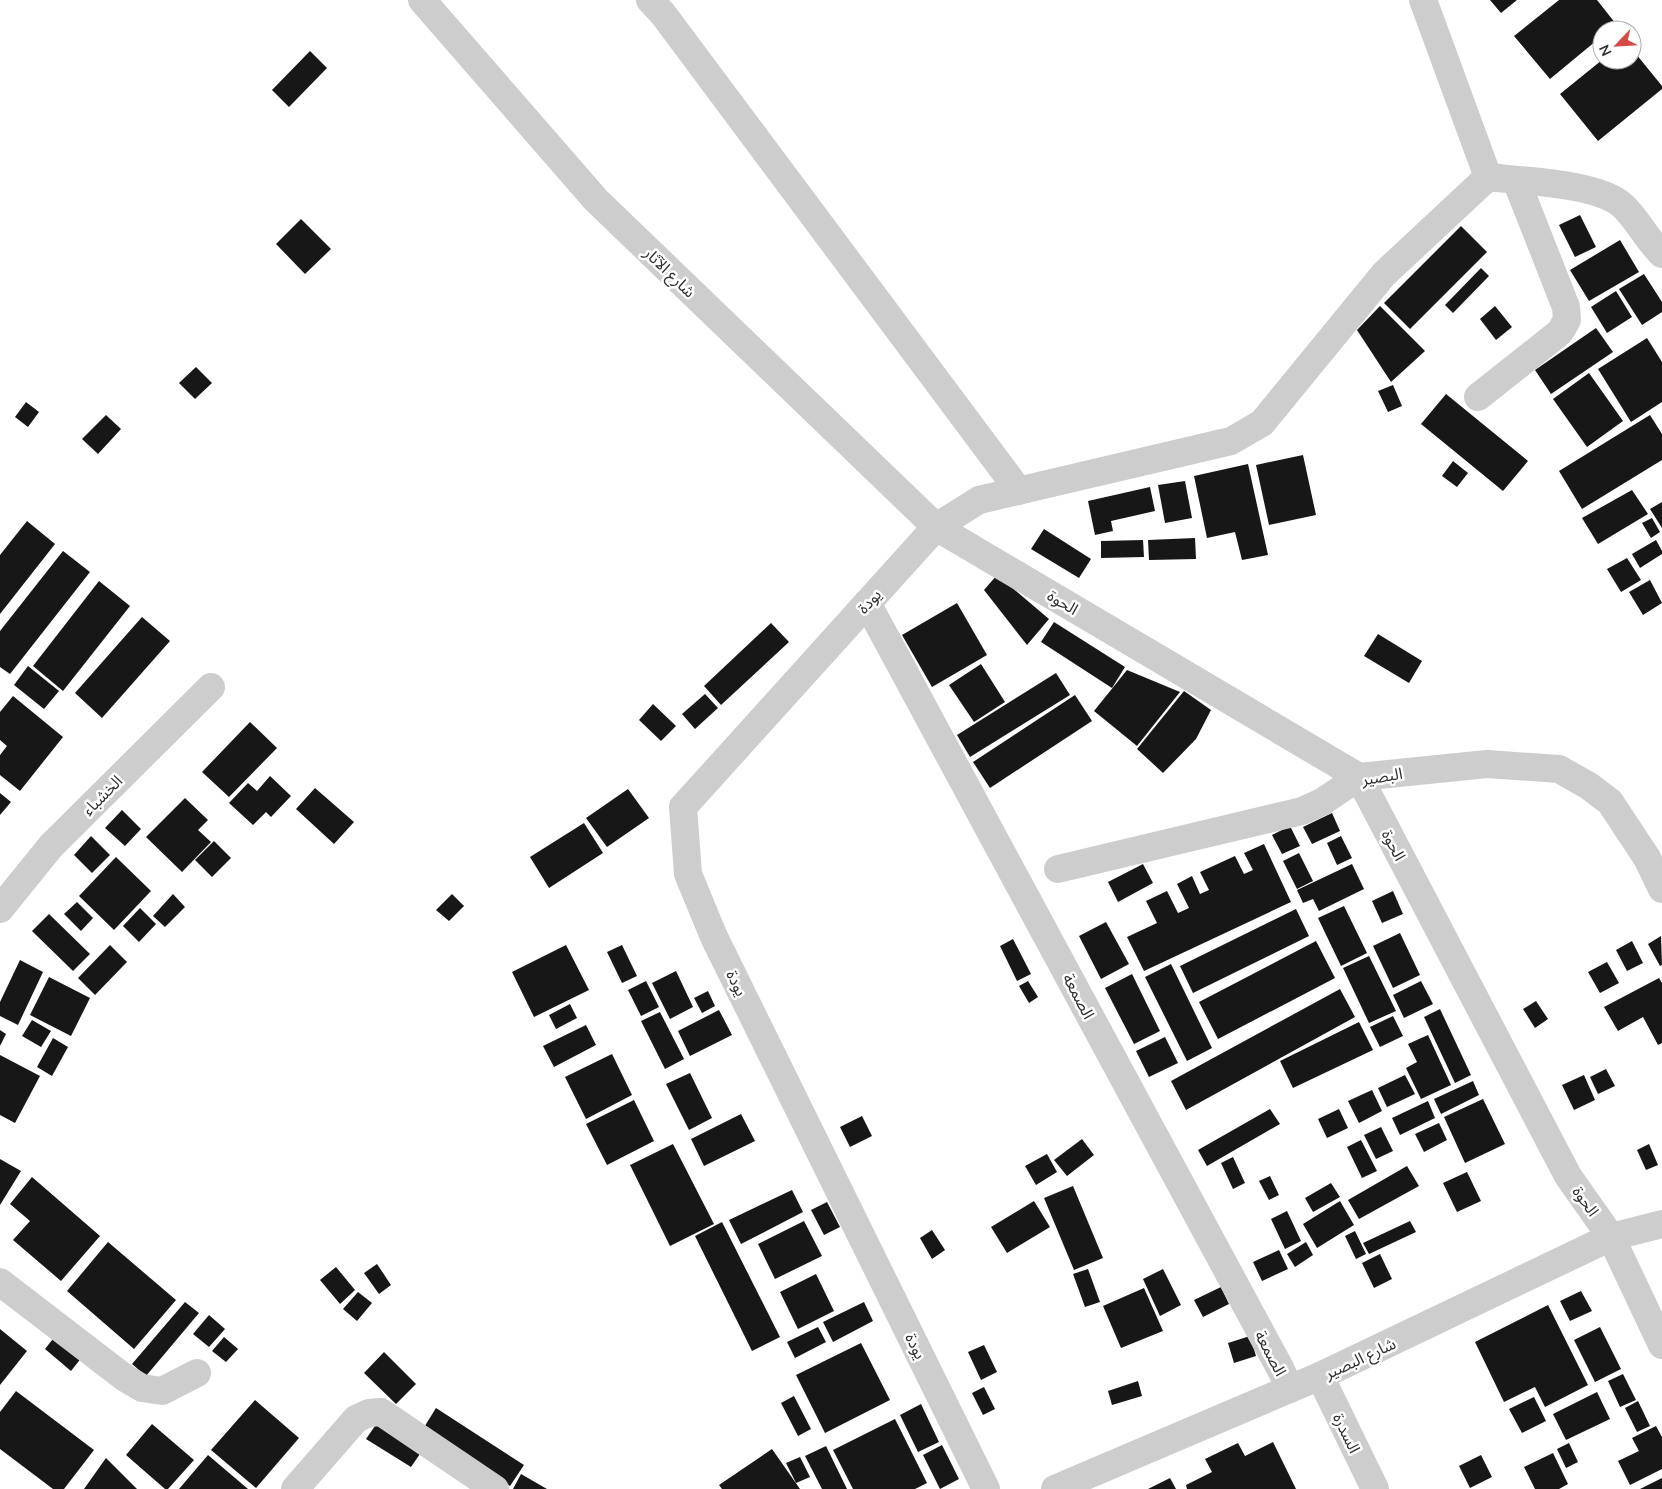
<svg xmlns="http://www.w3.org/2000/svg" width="1662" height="1489" font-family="'Nunito Sans','Noto Sans Arabic',sans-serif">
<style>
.building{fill:#171717}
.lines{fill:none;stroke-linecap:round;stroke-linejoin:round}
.minor{stroke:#cdcdcd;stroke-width:28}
.labels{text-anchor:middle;stroke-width:5;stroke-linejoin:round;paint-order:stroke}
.street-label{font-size:16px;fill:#303030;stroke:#fff}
</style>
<rect width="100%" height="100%" fill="#fff"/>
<!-- building -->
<g class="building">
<path d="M1490 0H1517L1501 13Z"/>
<path d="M1559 0H1597L1616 24 1609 30H1602V36L1550 79 1514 36Z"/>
<path d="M1632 49 1662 86V89L1598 141 1560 94 1602 60H1632Z"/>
<path d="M310 51 327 68 289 107 272 90Z"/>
<path d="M1580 215 1596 247 1575 257 1559 225Z"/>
<path d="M301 219 331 249 305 274 276 244Z"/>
<path d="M1461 226 1487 252 1410 329 1384 303Z"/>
<path d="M1620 240 1639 272 1589 301 1570 270Z"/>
<path d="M1481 268 1489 276 1453 313 1445 305Z"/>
<path d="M1644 274 1662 302V312L1642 325 1619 289Z"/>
<path d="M1616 291 1632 317 1607 333 1591 307Z"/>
<path d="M1380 306 1425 351 1391 382 1357 330Z"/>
<path d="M1495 306 1512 327 1496 340 1480 319Z"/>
<path d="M1596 328 1613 352 1551 394 1535 370Z"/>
<path d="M1647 338 1662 362V402L1631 422 1598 369Z"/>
<path d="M196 367 212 383 195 399 179 383Z"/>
<path d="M1589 373 1623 421 1587 447 1553 399Z"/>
<path d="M1393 385 1402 406 1388 412 1378 391Z"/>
<path d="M1446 394 1528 461 1503 491 1421 424Z"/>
<path d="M26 402 39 412 28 427 15 417Z"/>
<path d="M106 415 121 429 98 454 82 439Z"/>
<path d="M1650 415 1662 434V460L1582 509 1559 471Z"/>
<path d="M1303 455 1316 515 1269 525 1256 465Z"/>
<path d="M1453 461 1468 473 1457 487 1442 476Z"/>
<path d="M1248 464 1268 555 1242 560 1235 532 1207 538 1194 476Z"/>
<path d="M1185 481 1192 518 1165 523 1158 485Z"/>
<path d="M1150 487 1155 511 1111 521 1113 531 1095 535 1088 501Z"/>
<path d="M1632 490 1648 514 1598 544 1582 518Z"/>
<path d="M1662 502V528L1650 509Z"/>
<path d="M1652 518 1660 532 1651 538 1642 523Z"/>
<path d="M27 521 55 544 0 614V555Z"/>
<path d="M1044 529 1091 559 1079 578 1031 549Z"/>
<path d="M1195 538 1196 559 1149 560 1148 540Z"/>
<path d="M1143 540 1144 557 1101 558V541Z"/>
<path d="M1656 540 1662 551V554L1640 568 1632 554Z"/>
<path d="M63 551 90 572 10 674 0 667V631Z"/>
<path d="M1627 558 1641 580 1621 592 1607 569Z"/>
<path d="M997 575 1049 619 1027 645 984 590Z"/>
<path d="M1650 580 1662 603 1643 615 1629 592Z"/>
<path d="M99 581 130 606 63 691 33 666Z"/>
<path d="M957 603 987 655 932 687 902 635Z"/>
<path d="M142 617 170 641 102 718 75 693Z"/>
<path d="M1054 622 1125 667 1112 688 1041 642Z"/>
<path d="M771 623 789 642 721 705 704 686Z"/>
<path d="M1378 634 1422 661 1409 683 1364 656Z"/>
<path d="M981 664 1005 702 974 722 949 685Z"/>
<path d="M28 666 59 691 44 709 14 685Z"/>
<path d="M1127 670 1180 692 1137 746 1094 711Z"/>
<path d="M1056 673 1070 695 970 757 957 735Z"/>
<path d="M1184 691 1211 710 1196 739 1163 773 1137 749Z"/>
<path d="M705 694 718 708 695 729 682 714Z"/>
<path d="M1075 695 1092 721 990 788 973 762Z"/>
<path d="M13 696 63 737 20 791 0 775V755L7 746 0 740V712Z"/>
<path d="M653 704 676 726 661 741 639 720Z"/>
<path d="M250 722 277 748 229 797 202 772Z"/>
<path d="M270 776 291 796 271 817 266 812 253 825 229 803 248 783 257 791Z"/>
<path d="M315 788 354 822 334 844 296 809Z"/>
<path d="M628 789 649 818 607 847 586 818Z"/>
<path d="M0 793 11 802 0 815Z"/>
<path d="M185 798 208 820 198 830 211 842 182 872 146 837Z"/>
<path d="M122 810 141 829 125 846 105 828Z"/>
<path d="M1332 813 1340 831 1312 844 1303 827Z"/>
<path d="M584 823 603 853 549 888 530 857Z"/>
<path d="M1290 826 1300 846 1282 854 1272 835Z"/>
<path d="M91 836 110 855 92 873 74 855Z"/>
<path d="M1341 836 1352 858 1337 865 1327 843Z"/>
<path d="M214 841 231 858 212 877 195 860Z"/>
<path d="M1264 844 1291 902 1144 971 1127 937 1157 923 1146 901 1167 891 1178 913 1189 908 1177 884 1192 876 1200 894 1209 890 1200 872 1235 856 1244 874 1253 870 1244 853Z"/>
<path d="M1299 853 1313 881 1297 889 1283 861Z"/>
<path d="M116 857 151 891 114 930 79 896Z"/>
<path d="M1143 864 1153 883 1118 902 1108 882Z"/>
<path d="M1352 864 1364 889 1319 911 1313 899 1303 903 1297 890Z"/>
<path d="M1393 891 1403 914 1382 923 1372 901Z"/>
<path d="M173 894 185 907 165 927 153 916Z"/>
<path d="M452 894 464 906 449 921 436 910Z"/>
<path d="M77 902 93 918 81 931 64 914Z"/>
<path d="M1344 906 1367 953 1341 966 1318 918Z"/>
<path d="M140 908 156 924 139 942 123 926Z"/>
<path d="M1296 909 1309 936 1193 993 1180 966Z"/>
<path d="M49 914 90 954 73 971 32 931Z"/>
<path d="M1106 922 1129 964 1101 979 1079 936Z"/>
<path d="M1400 933 1420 975 1393 988 1373 946Z"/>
<path d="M1661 936 1662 965 1660 966 1648 944Z"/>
<path d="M1013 939 1031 974 1017 981 1000 946Z"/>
<path d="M1316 941 1335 978 1218 1039 1199 1002Z"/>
<path d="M1632 941 1643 963 1627 971 1616 950Z"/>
<path d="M110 945 127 962 95 995 78 978Z"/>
<path d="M566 945 589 990 534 1017 512 972Z"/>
<path d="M622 945 637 976 622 983 607 952Z"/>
<path d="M1369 956 1396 1011 1369 1023 1343 968Z"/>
<path d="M20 960 43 972 18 1025 0 1016V1002Z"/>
<path d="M1607 962 1619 983 1600 993 1588 972Z"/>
<path d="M1171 964 1212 1048 1187 1061 1145 977Z"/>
<path d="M676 971 693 1007 670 1019 652 983Z"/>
<path d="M1132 974 1160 1031 1134 1044 1105 988Z"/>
<path d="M49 977 90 998 71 1036 30 1015Z"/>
<path d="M1659 978 1662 983V1043L1658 1045 1643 1017 1618 1031 1604 1007Z"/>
<path d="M646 981 659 1007 641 1016 628 990Z"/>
<path d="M1028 981 1038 997 1029 1003 1019 986Z"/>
<path d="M1421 981 1433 1004 1404 1018 1393 995Z"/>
<path d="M1340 989 1355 1017 1186 1110 1171 1081Z"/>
<path d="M708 991 715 1006 702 1013 694 998Z"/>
<path d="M1536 1001 1548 1019 1535 1028 1523 1009Z"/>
<path d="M570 1004 577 1018 556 1029 549 1015Z"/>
<path d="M1440 1009 1471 1075 1455 1083 1424 1017Z"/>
<path d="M719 1010 732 1035 690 1056 678 1031Z"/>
<path d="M660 1012 684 1059 665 1069 641 1021Z"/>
<path d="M1393 1016 1403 1036 1380 1047 1370 1027Z"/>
<path d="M32 1020 51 1031 41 1047 22 1036Z"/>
<path d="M1359 1022 1373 1050 1293 1088 1280 1061Z"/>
<path d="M586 1025 596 1045 554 1067 543 1046Z"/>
<path d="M0 1030 6 1034 0 1046Z"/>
<path d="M1428 1035 1451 1085 1421 1099 1406 1068 1417 1062 1408 1044Z"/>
<path d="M1165 1037 1178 1063 1149 1077 1136 1051Z"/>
<path d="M53 1038 68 1047 52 1076 37 1067Z"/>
<path d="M612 1054 632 1095 586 1119 565 1077Z"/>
<path d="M0 1055 40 1076 15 1123 0 1115Z"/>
<path d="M1606 1069 1615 1086 1598 1094 1590 1077Z"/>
<path d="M690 1073 712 1118 689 1130 666 1084Z"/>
<path d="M1405 1075 1415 1094 1387 1107 1378 1088Z"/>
<path d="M1584 1075 1595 1100 1574 1110 1562 1085Z"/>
<path d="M1473 1081 1479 1095 1441 1114 1434 1099Z"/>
<path d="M1372 1090 1382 1111 1359 1123 1348 1101Z"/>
<path d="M1483 1099 1505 1144 1465 1163 1444 1117Z"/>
<path d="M634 1100 654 1141 607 1165 586 1124Z"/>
<path d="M1428 1101 1435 1118 1400 1135 1392 1118Z"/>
<path d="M1270 1109 1280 1124 1207 1166 1198 1150Z"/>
<path d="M1339 1109 1348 1128 1327 1138 1318 1119Z"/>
<path d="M741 1114 755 1141 704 1166 691 1139Z"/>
<path d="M862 1116 872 1136 850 1147 840 1127Z"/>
<path d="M1439 1123 1447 1140 1424 1152 1415 1134Z"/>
<path d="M1381 1127 1393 1151 1376 1159 1364 1135Z"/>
<path d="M1082 1139 1094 1155 1067 1176 1054 1160Z"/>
<path d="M1361 1140 1377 1171 1362 1178 1347 1147Z"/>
<path d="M673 1144 714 1224 670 1246 630 1165Z"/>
<path d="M1649 1144 1658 1165 1646 1170 1637 1150Z"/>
<path d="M1047 1154 1057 1172 1036 1185 1025 1166Z"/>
<path d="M1233 1157 1245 1183 1233 1189 1221 1163Z"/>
<path d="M0 1159 21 1171 0 1205Z"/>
<path d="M1407 1166 1419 1186 1359 1219 1348 1200Z"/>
<path d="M1467 1172 1481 1201 1457 1212 1443 1183Z"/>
<path d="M1270 1176 1279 1195 1269 1200 1259 1181Z"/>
<path d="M32 1177 100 1236 61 1281 13 1240 30 1221 10 1204Z"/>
<path d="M1331 1183 1340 1197 1313 1212 1305 1198Z"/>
<path d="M1073 1186 1103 1258 1074 1270 1044 1198Z"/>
<path d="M792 1190 803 1212 741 1244 729 1220Z"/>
<path d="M1034 1201 1050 1227 1007 1253 991 1227Z"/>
<path d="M1340 1201 1354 1225 1317 1248 1303 1224Z"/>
<path d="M827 1202 840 1227 824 1235 811 1210Z"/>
<path d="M1287 1211 1301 1241 1285 1249 1271 1219Z"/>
<path d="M804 1221 822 1256 775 1279 758 1244Z"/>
<path d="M1410 1221 1416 1232 1369 1254 1363 1243Z"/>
<path d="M722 1222 780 1337 752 1351 695 1236Z"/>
<path d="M932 1230 945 1250 932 1259 920 1238Z"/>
<path d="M1355 1231 1366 1254 1356 1259 1345 1236Z"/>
<path d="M108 1242 176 1300 134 1349 67 1291Z"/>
<path d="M1306 1242 1313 1255 1295 1267 1287 1254Z"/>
<path d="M1279 1250 1288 1269 1262 1281 1253 1262Z"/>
<path d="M1380 1254 1392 1279 1374 1288 1362 1263Z"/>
<path d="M377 1264 391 1285 379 1294 364 1273Z"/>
<path d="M336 1267 355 1290 340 1304 320 1280Z"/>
<path d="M1088 1269 1100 1302 1085 1307 1073 1274Z"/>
<path d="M1163 1269 1181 1305 1160 1316 1143 1279Z"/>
<path d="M816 1274 834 1311 798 1329 780 1292Z"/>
<path d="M1221 1287 1229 1304 1203 1317 1194 1300Z"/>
<path d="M1144 1288 1163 1331 1121 1348 1103 1306Z"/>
<path d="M1581 1291 1592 1311 1570 1321 1560 1301Z"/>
<path d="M358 1292 372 1303 357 1321 343 1309Z"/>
<path d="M185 1302 199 1313 146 1376 132 1364Z"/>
<path d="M864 1302 873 1321 833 1342 823 1322Z"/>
<path d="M1548 1305 1588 1385 1545 1407 1535 1387 1504 1402 1475 1342Z"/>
<path d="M209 1315 225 1329 209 1347 193 1334Z"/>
<path d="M818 1327 826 1342 795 1358 787 1342Z"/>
<path d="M1600 1327 1621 1369 1595 1382 1574 1340Z"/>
<path d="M0 1329 27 1351 0 1385Z"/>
<path d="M56 1335 82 1357 71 1371 45 1349Z"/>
<path d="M1250 1336 1256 1356 1234 1363 1228 1343Z"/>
<path d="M224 1337 238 1349 226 1362 212 1351Z"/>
<path d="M861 1343 890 1400 825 1433 796 1375Z"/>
<path d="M984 1345 997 1372 981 1380 968 1352Z"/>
<path d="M384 1352 416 1384 396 1404 364 1373Z"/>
<path d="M1623 1374 1636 1400 1620 1407 1608 1381Z"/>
<path d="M1138 1381 1142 1396 1112 1405 1108 1391Z"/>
<path d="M984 1387 995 1409 983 1415 972 1393Z"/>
<path d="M16 1391 94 1450 64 1489H53L0 1449V1412Z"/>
<path d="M1597 1392 1610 1419 1566 1440 1553 1414Z"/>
<path d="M794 1396 811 1429 798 1436 781 1403Z"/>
<path d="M1534 1397 1546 1421 1522 1433 1509 1409Z"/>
<path d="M255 1400 299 1438 256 1488 211 1450Z"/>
<path d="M1638 1401 1650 1426 1637 1432 1625 1408Z"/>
<path d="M921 1404 939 1442 918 1452 900 1415Z"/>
<path d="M436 1408 524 1465 510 1486 423 1429Z"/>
<path d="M895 1419 927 1483 915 1489H853L833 1450Z"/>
<path d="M377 1423 422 1451 411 1467 366 1439Z"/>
<path d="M152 1424 194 1460 168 1489H165L126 1455Z"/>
<path d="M1656 1426 1662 1437V1469L1630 1485 1618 1461 1639 1451 1632 1438Z"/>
<path d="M1273 1442 1296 1489H1187L1186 1485 1212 1472 1205 1459 1238 1443 1245 1456Z"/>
<path d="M1569 1443 1578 1462 1566 1468 1557 1449Z"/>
<path d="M942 1445 959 1479 940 1489 923 1455Z"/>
<path d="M826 1446 847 1489H822L805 1456Z"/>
<path d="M772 1449 800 1489H722L719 1485Z"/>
<path d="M1553 1453 1568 1484 1559 1489H1535L1524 1467Z"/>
<path d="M208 1455 248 1489H179Z"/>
<path d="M1481 1455 1492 1477 1470 1488 1459 1466Z"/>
<path d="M800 1457 810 1477 796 1483 786 1463Z"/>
<path d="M106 1458 137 1489H84Z"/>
<path d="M521 1474 547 1489H513Z"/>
<path d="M1170 1478 1176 1489H1148Z"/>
<path d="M1662 1478V1489H1640Z"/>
</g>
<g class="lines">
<!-- minor -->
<g class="minor">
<path d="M422 0 596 200 936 527 1359 777 1568 1176 1611 1237 1662 1345"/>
<path d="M650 0 663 14 1019 491"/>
<path d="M1423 0 1488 177C1523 181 1599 183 1623 206 1638 220 1647 240 1662 254"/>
<path d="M1478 397 1560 332 1567 320 1566 307 1516 180"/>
<path d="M867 603 1280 1368 1290 1389"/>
<path d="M1058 869 1302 811 1322 802 1359 777 1487 764 1559 769 1589 786 1610 802 1647 858 1662 889"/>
<path d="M0 909 51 846 211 687"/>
<path d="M0 1282 125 1378 142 1388 162 1391 197 1373"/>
<path d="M1320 1376 1375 1489"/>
<path d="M295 1489 356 1419 369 1413 381 1412 495 1489"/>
<path d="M986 1489 714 937 688 874 683 807 936 527 979 500 1231 441 1262 423 1384 274 1488 177"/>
<path d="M1055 1489 1320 1376 1611 1237 1662 1224"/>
</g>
</g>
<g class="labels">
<!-- street labels -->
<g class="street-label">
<text transform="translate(670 272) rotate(44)" y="6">شارع الآثار</text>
<text transform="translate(869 601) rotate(-48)" y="6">يودة</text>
<text transform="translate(1063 602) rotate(31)" y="6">الحوة</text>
<text transform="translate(1382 776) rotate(-9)" y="6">البصير</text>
<text transform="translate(102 795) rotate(-45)" y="6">الخشباء</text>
<text transform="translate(1394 845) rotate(62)" y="6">الحوة</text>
<text transform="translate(737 983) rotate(64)" y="6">يودة</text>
<text transform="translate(1079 996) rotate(62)" y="6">الصمعة</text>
<text transform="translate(1586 1201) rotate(55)" y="6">الحوة</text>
<text transform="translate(916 1346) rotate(64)" y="6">يودة</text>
<text transform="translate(1271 1353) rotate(62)" y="6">الصمعة</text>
<text transform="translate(1360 1358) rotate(-25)" y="6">شارع البصير</text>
<text transform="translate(1347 1433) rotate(64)" y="6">السدرة</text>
</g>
</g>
<!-- north arrow -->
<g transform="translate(1617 45) rotate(245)"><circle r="24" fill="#ffffff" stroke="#acacac"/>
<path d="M0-4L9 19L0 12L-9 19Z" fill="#d54a45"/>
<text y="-8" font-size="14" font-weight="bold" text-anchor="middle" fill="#303030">N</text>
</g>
</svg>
